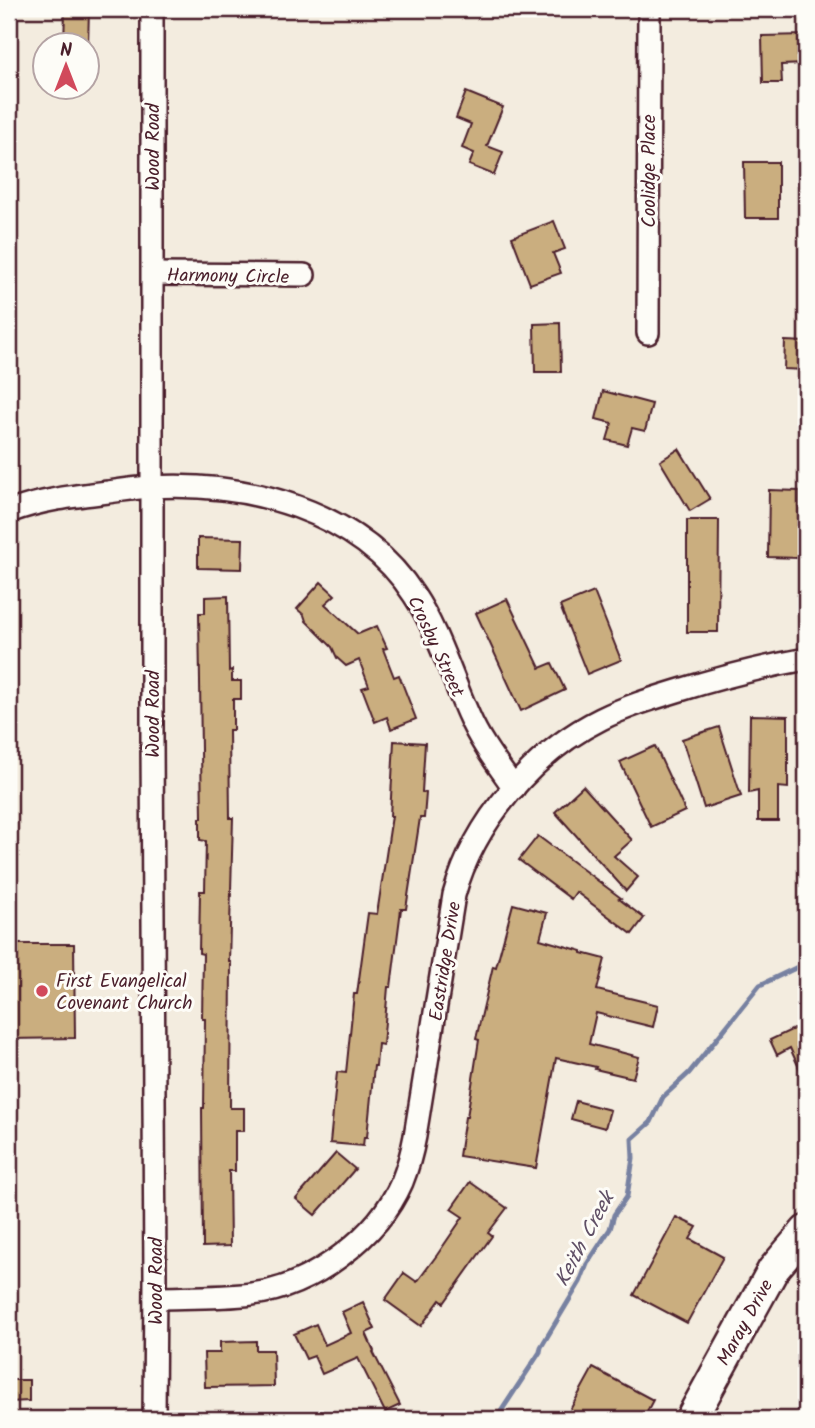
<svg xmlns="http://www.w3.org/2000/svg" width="815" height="1428" font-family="Kalam,sans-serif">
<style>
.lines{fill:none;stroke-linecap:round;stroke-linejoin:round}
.stream{stroke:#7781a1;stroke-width:5}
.building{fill:#caae7f;stroke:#4a1f2b;stroke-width:2}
.street-casing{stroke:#4a1f2b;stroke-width:26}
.secondary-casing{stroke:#4a1f2b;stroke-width:35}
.street{stroke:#fdfcf7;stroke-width:21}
.secondary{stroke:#fdfcf7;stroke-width:30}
.poi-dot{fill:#d1495b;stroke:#fdfcf7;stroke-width:2.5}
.labels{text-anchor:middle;stroke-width:6;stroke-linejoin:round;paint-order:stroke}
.street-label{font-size:19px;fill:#4a1f2b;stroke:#fdfcf7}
.poi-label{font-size:19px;fill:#4a1f2b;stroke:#fdfcf7;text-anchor:start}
.water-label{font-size:21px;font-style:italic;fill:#605066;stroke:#fdfcf7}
</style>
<rect width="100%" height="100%" fill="#f3ecdf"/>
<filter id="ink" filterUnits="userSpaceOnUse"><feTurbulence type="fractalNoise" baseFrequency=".0143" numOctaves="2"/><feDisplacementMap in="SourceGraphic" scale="14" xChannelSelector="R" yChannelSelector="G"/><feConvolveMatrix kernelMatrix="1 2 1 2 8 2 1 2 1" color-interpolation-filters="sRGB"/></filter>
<g filter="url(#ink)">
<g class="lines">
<!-- stream -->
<path class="stream" d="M496 1419 540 1352 541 1347 580 1282 587 1264 610 1229 614 1215 627 1196 633 1158 632 1139 651 1122 663 1097 689 1073 760 985 806 963"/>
</g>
<!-- building -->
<g class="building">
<path d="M65 9H89L88 46H64Z"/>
<path d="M806 35V64L781 65 782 83H763L762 36Z"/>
<path d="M466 92 503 107 487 146 503 152 494 175 469 165 474 153 462 148 471 124 456 118Z"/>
<path d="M744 162H778V218H745Z"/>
<path d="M554 221 565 249 553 253 561 273 530 284 512 237Z"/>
<path d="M560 323 561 372H535L534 324Z"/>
<path d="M785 341 806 342V370L784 369Z"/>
<path d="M603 391 652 404 645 431 632 428 627 445 607 440 612 423 596 419Z"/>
<path d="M679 449 710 499 690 511 660 461Z"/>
<path d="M769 490 800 491 798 558 768 557Z"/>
<path d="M687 520H719L718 632H687Z"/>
<path d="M198 538 243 539 242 569 198 568Z"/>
<path d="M321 582 335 595 325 604 358 634 377 626 387 648 383 649 394 677 399 675 416 719 391 729 387 717 375 722 362 688 369 686 359 660 346 666 337 658 332 647 306 621 304 615 297 609Z"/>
<path d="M594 592 621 660 587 674 560 606Z"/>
<path d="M228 596 229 671 232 670V681H241V699H233V730H229L230 818H233L229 962H231L230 1108H244V1131H235V1171H229L230 1246 203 1247 202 1108H204L205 1019H202L203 954 199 953 200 891H205L206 841 200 840V818H202L199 613H205V597Z"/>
<path d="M507 599 540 668 552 663 565 690 521 711 476 613Z"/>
<path d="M750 715 788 716V788L778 787V821H758V791L749 793Z"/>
<path d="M719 727 741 796 704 808 682 739Z"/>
<path d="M394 741 425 743 422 792 426 793 424 818H420L406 909H401L391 987H388L383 1045 378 1044 376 1066H374L367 1137H364L363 1146 330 1143 337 1072 346 1073 354 994H357L368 913 377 914 392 816H390Z"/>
<path d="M655 746 685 811 651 827 620 762Z"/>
<path d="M583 786 632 840 614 856 638 877 626 891 555 812Z"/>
<path d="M538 836 621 898 619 899 644 918 632 934 576 892 571 899 519 860Z"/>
<path d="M513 904 547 913 540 939 582 951V953L605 959 597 990 658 1005 653 1027 596 1013 589 1044 639 1057 633 1078 595 1069 596 1067 556 1058 536 1168 459 1156 465 1117H467L479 1040 476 1039 493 966 496 967Z"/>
<path d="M9 944H74L75 1038 9 1039Z"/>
<path d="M806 1023V1083L790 1048 777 1055 770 1040Z"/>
<path d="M576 1101 610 1110 605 1128 571 1119Z"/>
<path d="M336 1153 355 1169 315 1215 296 1199Z"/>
<path d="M470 1182 507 1208 488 1233 492 1236 444 1303 440 1300 421 1326 385 1300 404 1273 417 1282 437 1255 463 1217 451 1209Z"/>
<path d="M676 1217 697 1227 690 1239 723 1257 687 1323 634 1295Z"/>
<path d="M363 1302 375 1329 366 1333 374 1351 373 1352 400 1405 385 1412 358 1358 322 1374 314 1356 306 1359 294 1334 316 1324 325 1345 351 1333 342 1312Z"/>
<path d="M256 1341V1350H273L274 1386 205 1387 204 1353H220V1342Z"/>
<path d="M593 1368 653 1400 643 1419H565Z"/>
<path d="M9 1380H29V1401L9 1402Z"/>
</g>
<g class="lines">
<defs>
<g id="street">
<path d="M152 9V740L155 1279 154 1419"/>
<path d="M153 274 304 275"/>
<path d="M648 333 649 9"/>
<path d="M9 512C40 500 74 496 108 492 122 490 136 488 150 487 246 481 359 510 414 595 438 631 451 676 469 716 480 742 498 765 514 788"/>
<path d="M155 1298C187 1297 220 1298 252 1294 312 1287 378 1237 402 1182 408 1167 412 1152 415 1136L454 895C474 822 534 752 601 719 625 707 651 699 677 691 719 678 762 667 806 659"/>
</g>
<path id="secondary" d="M691 1419 773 1270 806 1231"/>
</defs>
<!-- street casing -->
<use href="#street" class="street-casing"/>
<!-- secondary casing -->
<use href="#secondary" class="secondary-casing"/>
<!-- street -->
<use href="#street" class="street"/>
<!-- secondary -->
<use href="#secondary" class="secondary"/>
</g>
</g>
<!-- markers -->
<circle class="poi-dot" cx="42" cy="991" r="7"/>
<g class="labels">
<!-- street labels -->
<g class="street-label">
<text transform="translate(152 147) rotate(-90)" y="7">Wood Road</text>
<text transform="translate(648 171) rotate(-90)" y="7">Coolidge Place</text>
<text transform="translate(228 275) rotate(1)" y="7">Harmony Circle</text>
<text transform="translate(437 646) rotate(65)" y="7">Crosby Street</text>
<text transform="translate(152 714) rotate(-90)" y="7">Wood Road</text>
<text transform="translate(444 961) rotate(-81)" y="7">Eastridge Drive</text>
<text transform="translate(155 1281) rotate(-90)" y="7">Wood Road</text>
<text transform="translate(744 1322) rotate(-61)" y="7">Maray Drive</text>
</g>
<!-- poi labels -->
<g class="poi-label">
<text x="56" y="987">First Evangelical<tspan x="56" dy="22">Covenant Church</tspan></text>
</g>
<!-- water labels -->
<g class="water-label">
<text transform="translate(584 1239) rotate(-62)" y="7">Keith Creek</text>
</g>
</g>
<!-- margin -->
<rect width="815" height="1428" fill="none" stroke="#fdfcf7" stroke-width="35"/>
<rect x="18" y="18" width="780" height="1393" fill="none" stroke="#4a1f2b" stroke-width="2.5" filter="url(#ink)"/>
<!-- north arrow -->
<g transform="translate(66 66)"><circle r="33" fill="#fdfcf7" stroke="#b5a4a5" stroke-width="2"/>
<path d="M0-5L12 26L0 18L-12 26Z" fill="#d1495b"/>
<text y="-10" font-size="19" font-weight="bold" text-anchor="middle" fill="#4a1f2b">N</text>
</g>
</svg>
